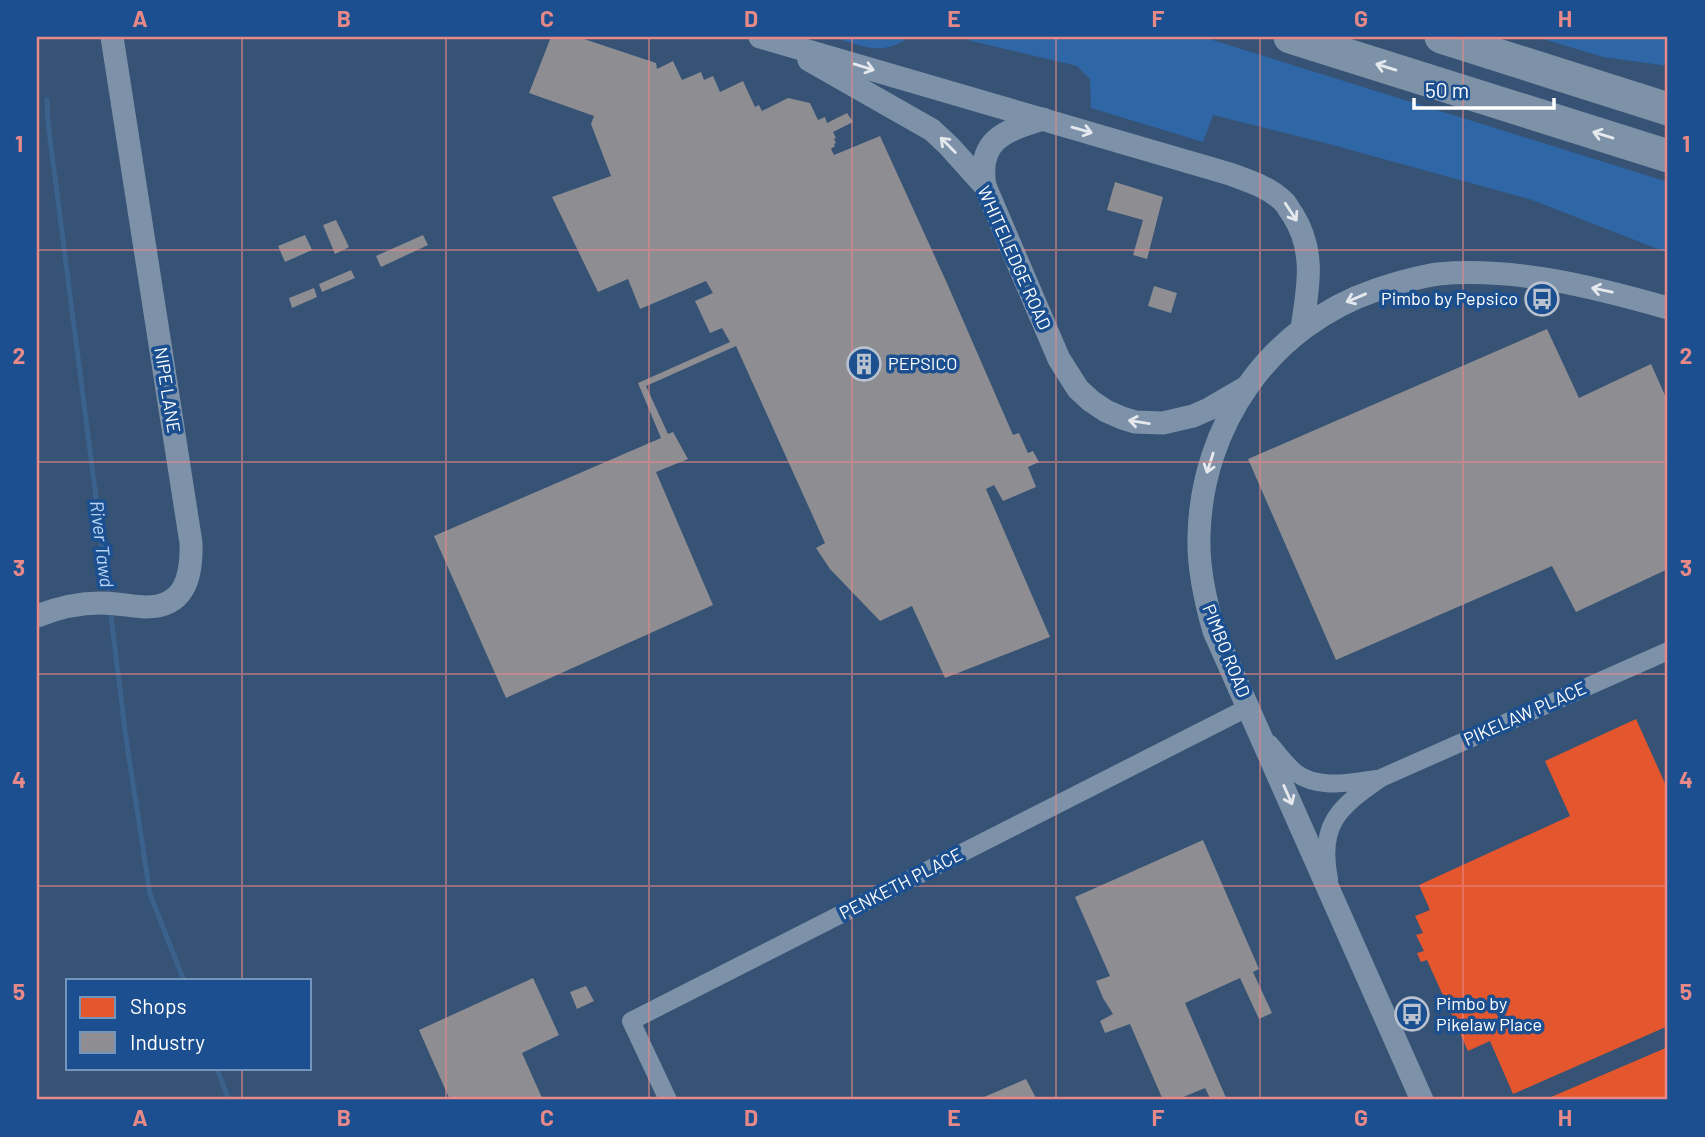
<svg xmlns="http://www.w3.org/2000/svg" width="1705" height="1137" font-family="Barlow,sans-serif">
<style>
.green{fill:#2f66a5}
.shops{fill:#e4572e}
.industry{fill:#8d8d92}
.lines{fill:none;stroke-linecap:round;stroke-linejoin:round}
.stream{stroke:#3b618d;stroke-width:5}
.minor{stroke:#7d92a8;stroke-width:18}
.tertiary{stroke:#7d92a8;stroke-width:23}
.motorway{stroke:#7e92a7;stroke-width:33}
.oneway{stroke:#e5e9ee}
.oneway2{stroke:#e5e9ed}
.grid{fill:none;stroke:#e88989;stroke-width:2;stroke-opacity:0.55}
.labels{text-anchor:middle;stroke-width:7;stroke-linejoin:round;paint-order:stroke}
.street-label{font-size:18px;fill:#fff;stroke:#1b4f8f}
.poi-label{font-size:18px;fill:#fff;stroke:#1b4f8f;text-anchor:start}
.water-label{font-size:19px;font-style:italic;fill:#b5d3f5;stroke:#1b4f8f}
.neatline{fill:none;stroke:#e88989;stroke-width:2.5}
.grid-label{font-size:23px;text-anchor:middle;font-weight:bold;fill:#e88989}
</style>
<rect width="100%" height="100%" fill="#365274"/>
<!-- green -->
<g class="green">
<path d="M833 37H909C883 57 861 46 833 37Z"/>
<path d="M963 37H1203L1668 182V253L1532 200 1329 144 1213 115 1203 142 1091 108 1090 79 1077 66 971 41Z"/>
<path d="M1536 37H1668V66L1603 57Z"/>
</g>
<!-- shops -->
<g class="shops">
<path d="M1636 719 1668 790V1026L1513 1094 1490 1041 1468 1051 1427 960 1421 962 1417 953 1424 951 1416 935 1423 933 1415 916 1430 910 1419 885 1570 816 1545 761Z"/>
<path d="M1668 1047V1100H1544Z"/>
</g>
<!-- industry -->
<g class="industry">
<path d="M551 37H578L656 63 657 69 673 61 682 80 701 72 704 80 713 76 720 92 743 81 755 107 759 105 762 111 788 98 810 103 818 120 825 117 827 123 847 113 853 122 833 132 836 138 834 139 836 143 834 144 835 146 831 149 834 155 880 136 946 281 1013 435 1019 433 1028 453 1033 451 1039 462 1028 467 1036 487 1003 501 994 485 986 489 1050 637 945 678 912 606 880 621 830 569 816 548 825 543 736 346 646 386 668 434 673 432 688 459 656 472 713 605 506 698 434 536 661 438 638 383 730 342 722 328 710 333 695 301 713 293 706 281 640 309 628 279 598 292 552 197 611 176 591 124 594 116 529 93Z"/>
<path d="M1115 182 1163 197 1147 259 1133 255 1143 220 1107 210Z"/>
<path d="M336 220 349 247 335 254 323 225Z"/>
<path d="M305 235 312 250 285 262 278 246Z"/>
<path d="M423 235 428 245 381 267 376 256Z"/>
<path d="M351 270 355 278 322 292 319 284Z"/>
<path d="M1154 286 1177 293 1171 313 1148 306Z"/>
<path d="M314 288 317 297 292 308 289 298Z"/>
<path d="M1547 329 1579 398 1651 364 1668 402V569L1576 612 1552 566 1336 660 1248 459Z"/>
<path d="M1203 840 1259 969 1253 972 1272 1013 1259 1019 1240 978 1185 1003 1227 1100H1211L1205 1088 1176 1100H1163L1130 1024 1105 1033 1100 1021 1113 1014 1103 998 1096 981 1110 976 1075 897Z"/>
<path d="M533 978 559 1035 522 1053 543 1100H450L419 1030Z"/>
<path d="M586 986 594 1001 577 1009 570 992Z"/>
<path d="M1026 1079 1037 1100H977Z"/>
</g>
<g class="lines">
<!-- stream -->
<g class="stream">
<path d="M47 100 48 123 109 599"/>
<path d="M110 608 126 738 150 894 184 981"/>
<path d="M217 1069 229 1100"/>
</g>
<!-- minor -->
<g class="minor">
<path d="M1270 744C1278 754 1286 765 1296 773 1319 790 1351 782 1377 779"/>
<path d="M1329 879C1318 824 1339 807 1381 778L1668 651"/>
<path d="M668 1100 631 1021 1249 707"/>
</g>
<!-- tertiary -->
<g class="tertiary">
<path d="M760 37 1230 174C1249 181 1269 187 1284 202 1287 205 1290 211 1293 215 1316 252 1308 288 1302 328"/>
<path d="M809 60 932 130 949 146 985 186 1059 359 1078 389 1091 401 1106 411 1122 418 1135 422 1163 423 1193 416 1209 409 1245 388"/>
<path d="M985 186C977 139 1005 131 1043 119"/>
<path d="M37 616C57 608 79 603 101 603 115 603 130 606 144 607 185 608 192 577 191 543L112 37"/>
<path d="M1422 1100 1214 631C1205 600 1198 569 1199 537 1201 425 1270 326 1376 290 1397 283 1417 277 1438 274 1516 267 1594 287 1668 308"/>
</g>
<!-- motorway -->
<g class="motorway">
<path d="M1290 37 1668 156"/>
<path d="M1441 37 1668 109"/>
</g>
</g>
<!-- one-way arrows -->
<defs><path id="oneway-shaft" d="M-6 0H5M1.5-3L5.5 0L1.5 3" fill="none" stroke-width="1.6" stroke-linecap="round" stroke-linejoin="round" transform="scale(1.75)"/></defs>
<g class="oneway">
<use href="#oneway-shaft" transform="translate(864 67) rotate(17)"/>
<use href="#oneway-shaft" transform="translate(1082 130) rotate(16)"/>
<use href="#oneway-shaft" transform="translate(948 145) rotate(-135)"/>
<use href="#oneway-shaft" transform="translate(1291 212) rotate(57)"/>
<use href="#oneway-shaft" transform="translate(1602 290) rotate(-168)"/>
<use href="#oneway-shaft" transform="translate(1356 298) rotate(157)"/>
<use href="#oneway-shaft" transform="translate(1139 422) rotate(-171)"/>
<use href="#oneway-shaft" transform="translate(1210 463) rotate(108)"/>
<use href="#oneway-shaft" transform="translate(1288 795) rotate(66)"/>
</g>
<g class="oneway2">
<use href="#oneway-shaft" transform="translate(1386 67) rotate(-163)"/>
<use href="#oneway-shaft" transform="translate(1603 135) rotate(-163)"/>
</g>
<!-- grid -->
<path class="grid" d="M242 37V981M446 37V1100M649 37V1100M852 37V1100M1056 37V1100M1260 37V1100M1463 37V1100M37 250H1668M37 462H1668M37 674H1668M37 886H1668M242 1069V1100"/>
<!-- icons -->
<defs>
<symbol id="bus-ring" viewBox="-11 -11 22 22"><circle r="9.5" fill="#1b4f8f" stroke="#b9c2ce" stroke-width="1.5"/><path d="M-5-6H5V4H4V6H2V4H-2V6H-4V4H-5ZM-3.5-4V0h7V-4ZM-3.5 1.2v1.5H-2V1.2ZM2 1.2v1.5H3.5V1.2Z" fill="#b9c2ce"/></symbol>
<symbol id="building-ring" viewBox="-11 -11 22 22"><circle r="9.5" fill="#1b4f8f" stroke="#b9c2ce" stroke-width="1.5"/><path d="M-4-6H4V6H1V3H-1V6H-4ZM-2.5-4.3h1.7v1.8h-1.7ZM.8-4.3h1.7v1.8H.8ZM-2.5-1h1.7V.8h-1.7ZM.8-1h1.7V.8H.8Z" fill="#b9c2ce"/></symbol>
</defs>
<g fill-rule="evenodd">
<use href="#bus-ring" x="1523" y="280" width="38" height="38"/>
<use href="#building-ring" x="845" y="345" width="38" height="38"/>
<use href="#bus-ring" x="1393" y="995" width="38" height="38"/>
</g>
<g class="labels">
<!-- street labels -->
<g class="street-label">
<text transform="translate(1014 258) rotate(66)" y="6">WHITELEDGE ROAD</text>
<text transform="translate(167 390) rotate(81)" y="6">NIPE LANE</text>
<text transform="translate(1226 651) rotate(68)" y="6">PIMBO ROAD</text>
<text transform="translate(1525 714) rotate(-24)" y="6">PIKELAW PLACE</text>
<text transform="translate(901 884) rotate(-27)" y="6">PENKETH PLACE</text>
</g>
<!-- poi labels -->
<g class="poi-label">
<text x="1518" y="305" text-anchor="end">Pimbo by Pepsico</text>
<text x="888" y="370">PEPSICO</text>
<text x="1436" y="1010">Pimbo by<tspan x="1436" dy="21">Pikelaw Place</tspan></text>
</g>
<!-- water labels -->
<g class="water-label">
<text transform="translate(102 544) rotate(83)" y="7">River Tawd</text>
</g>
</g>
<!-- border -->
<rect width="1705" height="1137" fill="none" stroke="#1b4f8f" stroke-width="77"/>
<!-- legend -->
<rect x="66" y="979" width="245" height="91" fill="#1b4f8f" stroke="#7695bc" stroke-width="2"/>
<rect x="80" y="997" width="35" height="21" fill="#e4572e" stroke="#7695bc" stroke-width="2"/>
<text x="130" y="1014" font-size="21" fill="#ffffff">Shops</text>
<rect x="80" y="1032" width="35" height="21" fill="#8d8d92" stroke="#7695bc" stroke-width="2"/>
<text x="130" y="1050" font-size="21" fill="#ffffff">Industry</text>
<!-- scale -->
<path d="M1414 98v10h140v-10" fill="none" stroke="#ffffff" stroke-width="3.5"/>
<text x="1425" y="98" font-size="21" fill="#ffffff" stroke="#1b4f8f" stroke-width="5" paint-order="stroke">50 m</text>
<rect x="38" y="38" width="1628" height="1060" class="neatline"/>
<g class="grid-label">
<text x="140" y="27">A</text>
<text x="344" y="27">B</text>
<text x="547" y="27">C</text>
<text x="751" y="27">D</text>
<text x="954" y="27">E</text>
<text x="1158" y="27">F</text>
<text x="1361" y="27">G</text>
<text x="1565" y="27">H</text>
<text x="19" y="152">1</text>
<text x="1686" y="152">1</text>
<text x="19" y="364">2</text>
<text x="1686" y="364">2</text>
<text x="19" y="576">3</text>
<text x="1686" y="576">3</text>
<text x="19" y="788">4</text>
<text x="1686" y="788">4</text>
<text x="19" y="1000">5</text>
<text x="1686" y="1000">5</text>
<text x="140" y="1126">A</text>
<text x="344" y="1126">B</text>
<text x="547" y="1126">C</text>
<text x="751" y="1126">D</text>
<text x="954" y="1126">E</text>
<text x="1158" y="1126">F</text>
<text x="1361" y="1126">G</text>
<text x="1565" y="1126">H</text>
</g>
</svg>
